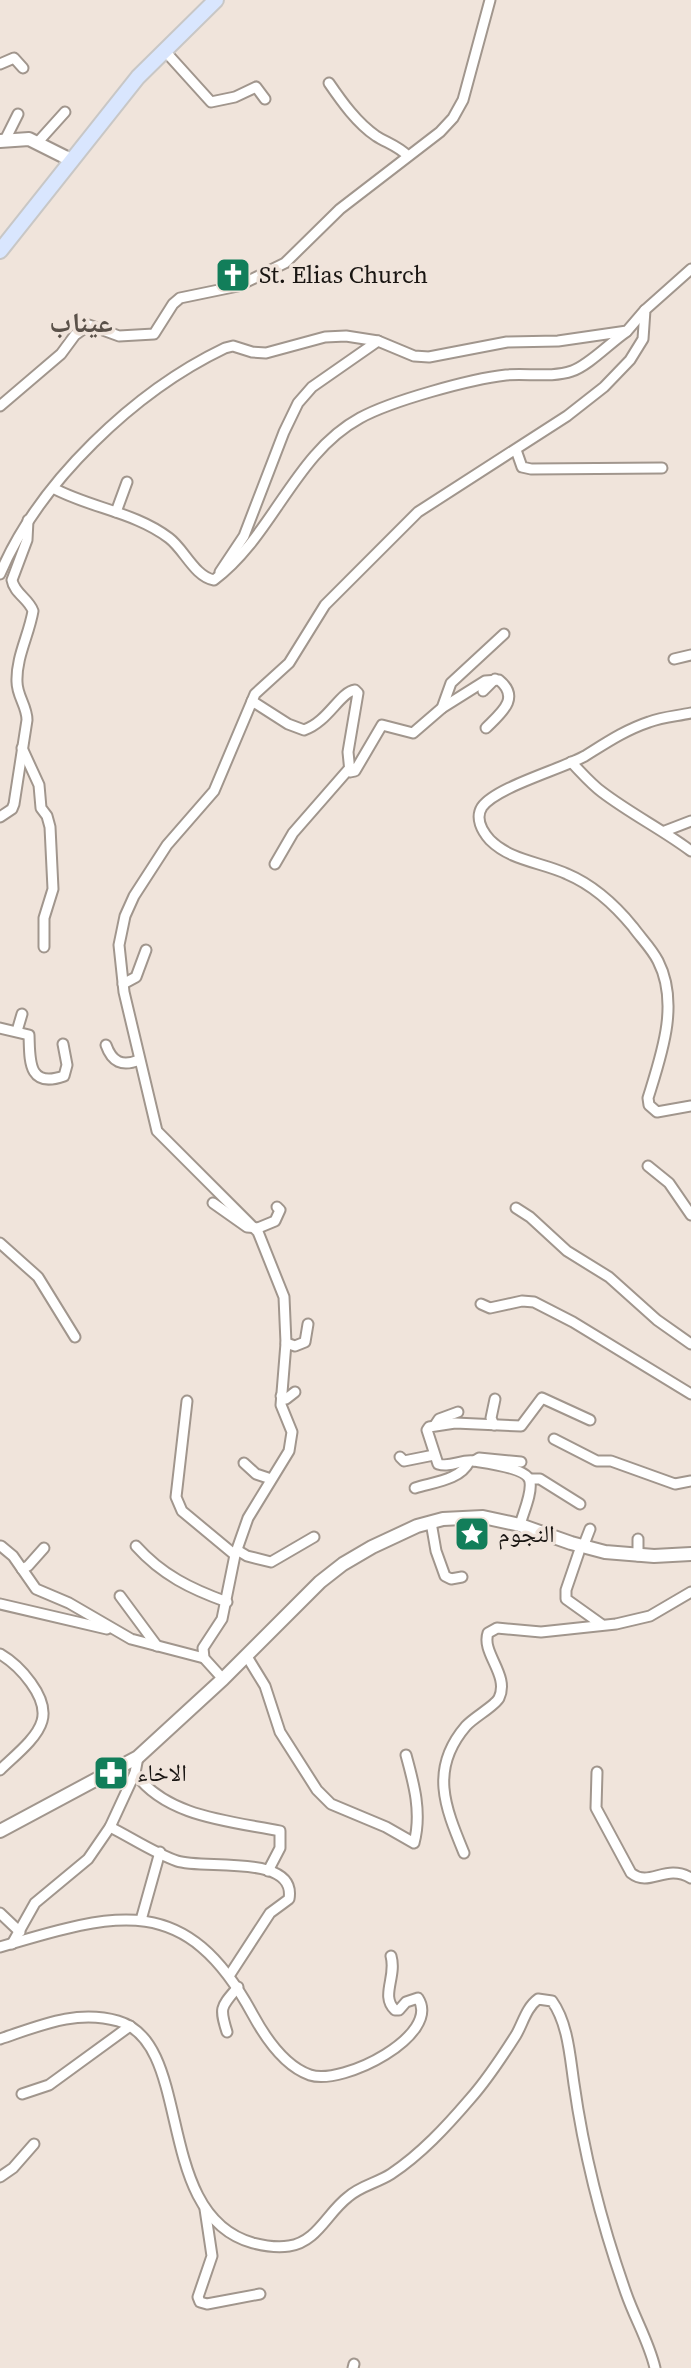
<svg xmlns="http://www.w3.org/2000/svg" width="691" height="2368" font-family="'Source Serif 4','Noto Naskh Arabic',serif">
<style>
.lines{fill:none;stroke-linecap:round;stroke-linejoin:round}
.street-casing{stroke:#a1968d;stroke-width:13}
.secondary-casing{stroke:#a1968d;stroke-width:16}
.primary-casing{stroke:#c8c7c6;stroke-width:18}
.street{stroke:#fff;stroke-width:9}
.secondary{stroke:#fff;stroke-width:12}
.primary{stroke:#d9e6fe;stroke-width:14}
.labels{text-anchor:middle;stroke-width:7;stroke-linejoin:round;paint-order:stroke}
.poi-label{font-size:24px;fill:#191512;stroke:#f0e4db;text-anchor:start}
.quarter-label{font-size:28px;font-weight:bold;fill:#5a5149;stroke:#f0e4db}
</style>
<rect width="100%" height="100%" fill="#f0e4db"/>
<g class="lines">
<defs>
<g id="street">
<path d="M164 50 211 102 235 97 256 87 265 99"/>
<path d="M0 64 14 58 23 68"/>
<path d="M329 83C342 102 357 123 376 136 387 143 398 146 408 156"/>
<path d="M5 140 18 114"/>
<path d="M38 142 65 112"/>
<path d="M0 406 61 354 75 335 89 325 119 336 154 334 173 304 180 298 238 286 285 263 340 209 440 132 453 118 463 100 490 0"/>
<path d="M516 450 522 467 531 469 662 468"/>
<path d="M53 488C90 508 135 512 169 538 184 549 195 577 214 580 273 536 294 454 360 418 391 401 470 379 506 375 527 373 552 378 572 371 588 366 611 342 626 332"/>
<path d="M116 512 127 482"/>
<path d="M220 572 244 536 284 432 298 403 312 387 378 341"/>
<path d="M0 574C39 482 135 391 225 348L233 346 252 352 266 353 325 337 346 336 378 341 414 356 429 357 507 342 558 341 627 331 645 310"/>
<path d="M674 659 691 655"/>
<path d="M483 691 495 679"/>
<path d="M252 701 288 724 304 730C328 722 340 692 355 690L358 693 348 752 350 772 355 771 382 725 413 733 442 708 451 683 504 634"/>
<path d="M442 708 485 681 499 680C521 698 501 713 486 728"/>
<path d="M691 713C677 716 662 717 649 722 625 730 606 743 585 756 562 769 496 787 482 807 475 818 482 831 490 840 511 861 541 862 567 874 593 885 615 905 633 927 641 938 652 949 658 961 680 1004 661 1056 648 1098L649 1105 657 1112 691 1106"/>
<path d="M22 748 39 785 41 808 47 816 50 827 53 889 44 918V947"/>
<path d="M571 762C581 772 591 784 602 792 631 814 663 830 691 851"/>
<path d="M0 817 12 809 14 804 27 720C27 706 17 696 17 682 16 657 29 635 33 611 29 599 14 593 12 580L27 540 28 520"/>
<path d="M665 831 691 821"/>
<path d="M275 864 293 833 348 770"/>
<path d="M123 984 136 977 146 950"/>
<path d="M0 1028 29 1035C30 1059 27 1089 64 1076L67 1065 63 1044"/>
<path d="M17 1031 22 1014"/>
<path d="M106 1045C112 1062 122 1067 139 1060"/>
<path d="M648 1166 669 1183 691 1215"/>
<path d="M213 1203 247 1227 258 1228 275 1221 280 1210 277 1207"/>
<path d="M516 1208 530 1217 567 1251 609 1277 657 1320 691 1344"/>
<path d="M0 1243 38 1277 75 1337"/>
<path d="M481 1304 490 1308 522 1301 534 1302 573 1322 691 1394"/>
<path d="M286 1343 295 1346 305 1342 308 1324"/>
<path d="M281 1396 286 1399 295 1392"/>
<path d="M187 1401 176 1497 182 1511 235 1555"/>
<path d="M435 1425 439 1419 458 1412"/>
<path d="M494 1425 491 1418 495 1399"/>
<path d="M554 1439 597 1461H611L675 1484 691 1481"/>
<path d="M400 1457 404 1461 434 1455"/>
<path d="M474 1461 479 1458 521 1462"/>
<path d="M244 1463 256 1474 271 1479"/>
<path d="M530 1479H540L580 1504"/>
<path d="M415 1488C434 1482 460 1480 469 1462"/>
<path d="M520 1525C523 1513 532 1494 530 1482 529 1468 486 1463 474 1461 461 1459 451 1468 438 1464L427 1430 429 1427 455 1423 521 1426 542 1398 590 1420"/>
<path d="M432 1528 436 1551 445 1576 451 1579 462 1577"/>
<path d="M638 1539V1556"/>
<path d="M1 1546 13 1556 36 1589 69 1603 131 1639 204 1658"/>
<path d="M136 1546C162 1575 191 1589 227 1602"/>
<path d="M583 1547 590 1529"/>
<path d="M237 1550 247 1556 271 1562 314 1537"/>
<path d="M579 1552 566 1590V1599L601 1624"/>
<path d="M22 1569 28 1566 44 1548"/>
<path d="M120 1596 157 1646"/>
<path d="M0 1604 107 1629"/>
<path d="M0 1654C19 1665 49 1697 42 1721 37 1739 13 1757 0 1770"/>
<path d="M246 1655 265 1686 280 1732 317 1790 331 1804 386 1827 414 1843C422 1813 414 1784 406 1755"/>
<path d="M223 1679 204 1658 203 1648 222 1619 235 1555 248 1518 289 1451 292 1432 281 1405 286 1343 284 1297 258 1232 157 1131 124 992 119 945 125 916 134 896 167 845 214 791 255 694 289 663 325 605 418 512 567 416 604 387 630 360 643 339 645 310 691 269"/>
<path d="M597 1772 596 1808 631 1873C650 1888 665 1863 691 1878"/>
<path d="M135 1773C166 1817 230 1821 280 1831V1848L268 1871"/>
<path d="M110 1827C132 1838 154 1853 177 1861 203 1870 297 1853 289 1899L270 1913 229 1976"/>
<path d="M464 1853C445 1807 429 1769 466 1726 474 1717 495 1706 499 1698 510 1675 481 1653 488 1633L497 1628 541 1632 616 1624 650 1616 691 1592"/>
<path d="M0 1913 20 1932"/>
<path d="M141 1920 160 1852"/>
<path d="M12 1944 35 1903 88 1859 110 1827 135 1773 138 1757"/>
<path d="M0 1947C117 1912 186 1891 253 2015 265 2037 284 2066 310 2075 343 2086 442 2035 418 1998L406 2002 399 2010H395C380 1996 397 1977 391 1956"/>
<path d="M227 2032C219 2007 221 2007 238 1987"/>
<path d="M0 2039C39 2026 76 2009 118 2021 195 2043 152 2215 253 2243 265 2246 277 2248 289 2246 317 2242 327 2213 348 2197 360 2186 377 2183 391 2174 421 2154 446 2127 470 2099 487 2080 502 2057 516 2035 523 2023 526 2008 538 1999L552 2001C568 2023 570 2057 574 2084 584 2155 602 2225 626 2293 635 2319 649 2342 655 2368"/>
<path d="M22 2094 49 2085 130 2026"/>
<path d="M0 2177 13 2168 34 2144"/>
<path d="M205 2209 212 2256 198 2297 200 2302 207 2304 260 2294"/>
<path d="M353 2368 354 2364"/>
</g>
<g id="secondary">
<path d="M0 141 29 139 71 160"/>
<path d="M0 1831 138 1757 223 1679 320 1582 343 1564 372 1547 417 1526 443 1519 483 1517 520 1525 571 1543 605 1552 654 1556 691 1554"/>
</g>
<path id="primary" d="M0 251 138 77 216 0"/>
</defs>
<!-- street casing -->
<use href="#street" class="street-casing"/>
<!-- secondary casing -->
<use href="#secondary" class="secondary-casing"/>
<!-- primary casing -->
<use href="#primary" class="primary-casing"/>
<!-- street -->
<use href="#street" class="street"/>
<!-- secondary -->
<use href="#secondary" class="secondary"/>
<!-- primary -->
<use href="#primary" class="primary"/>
</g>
<!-- icons -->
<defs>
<symbol id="church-square" viewBox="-11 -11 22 22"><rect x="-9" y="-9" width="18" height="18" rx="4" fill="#127e5a" stroke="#f0e4db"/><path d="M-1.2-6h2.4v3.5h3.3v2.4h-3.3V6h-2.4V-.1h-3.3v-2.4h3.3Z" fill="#fff"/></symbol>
<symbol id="sight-square" viewBox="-11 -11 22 22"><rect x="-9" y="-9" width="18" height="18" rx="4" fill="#127e5a" stroke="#f0e4db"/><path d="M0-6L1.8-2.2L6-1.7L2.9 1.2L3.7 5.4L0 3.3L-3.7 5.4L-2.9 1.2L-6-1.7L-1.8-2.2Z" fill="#fff"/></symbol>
<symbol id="pharmacy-square" viewBox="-11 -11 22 22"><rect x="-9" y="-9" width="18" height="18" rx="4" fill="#127e5a" stroke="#f0e4db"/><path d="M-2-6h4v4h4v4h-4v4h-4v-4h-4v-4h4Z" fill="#fff"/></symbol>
</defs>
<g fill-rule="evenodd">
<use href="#church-square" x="213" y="255" width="40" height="40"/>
<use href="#sight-square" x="452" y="1514" width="40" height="40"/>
<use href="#pharmacy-square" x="91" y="1753" width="40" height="40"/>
</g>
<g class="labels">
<!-- poi labels -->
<g class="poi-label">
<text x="259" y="283">St. Elias Church</text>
<text x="498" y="1542">النجوم</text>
<text x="137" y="1781">الاخاء</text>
</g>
<!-- quarter labels -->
<g class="quarter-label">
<text x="81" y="332">عيناب</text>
</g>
</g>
</svg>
